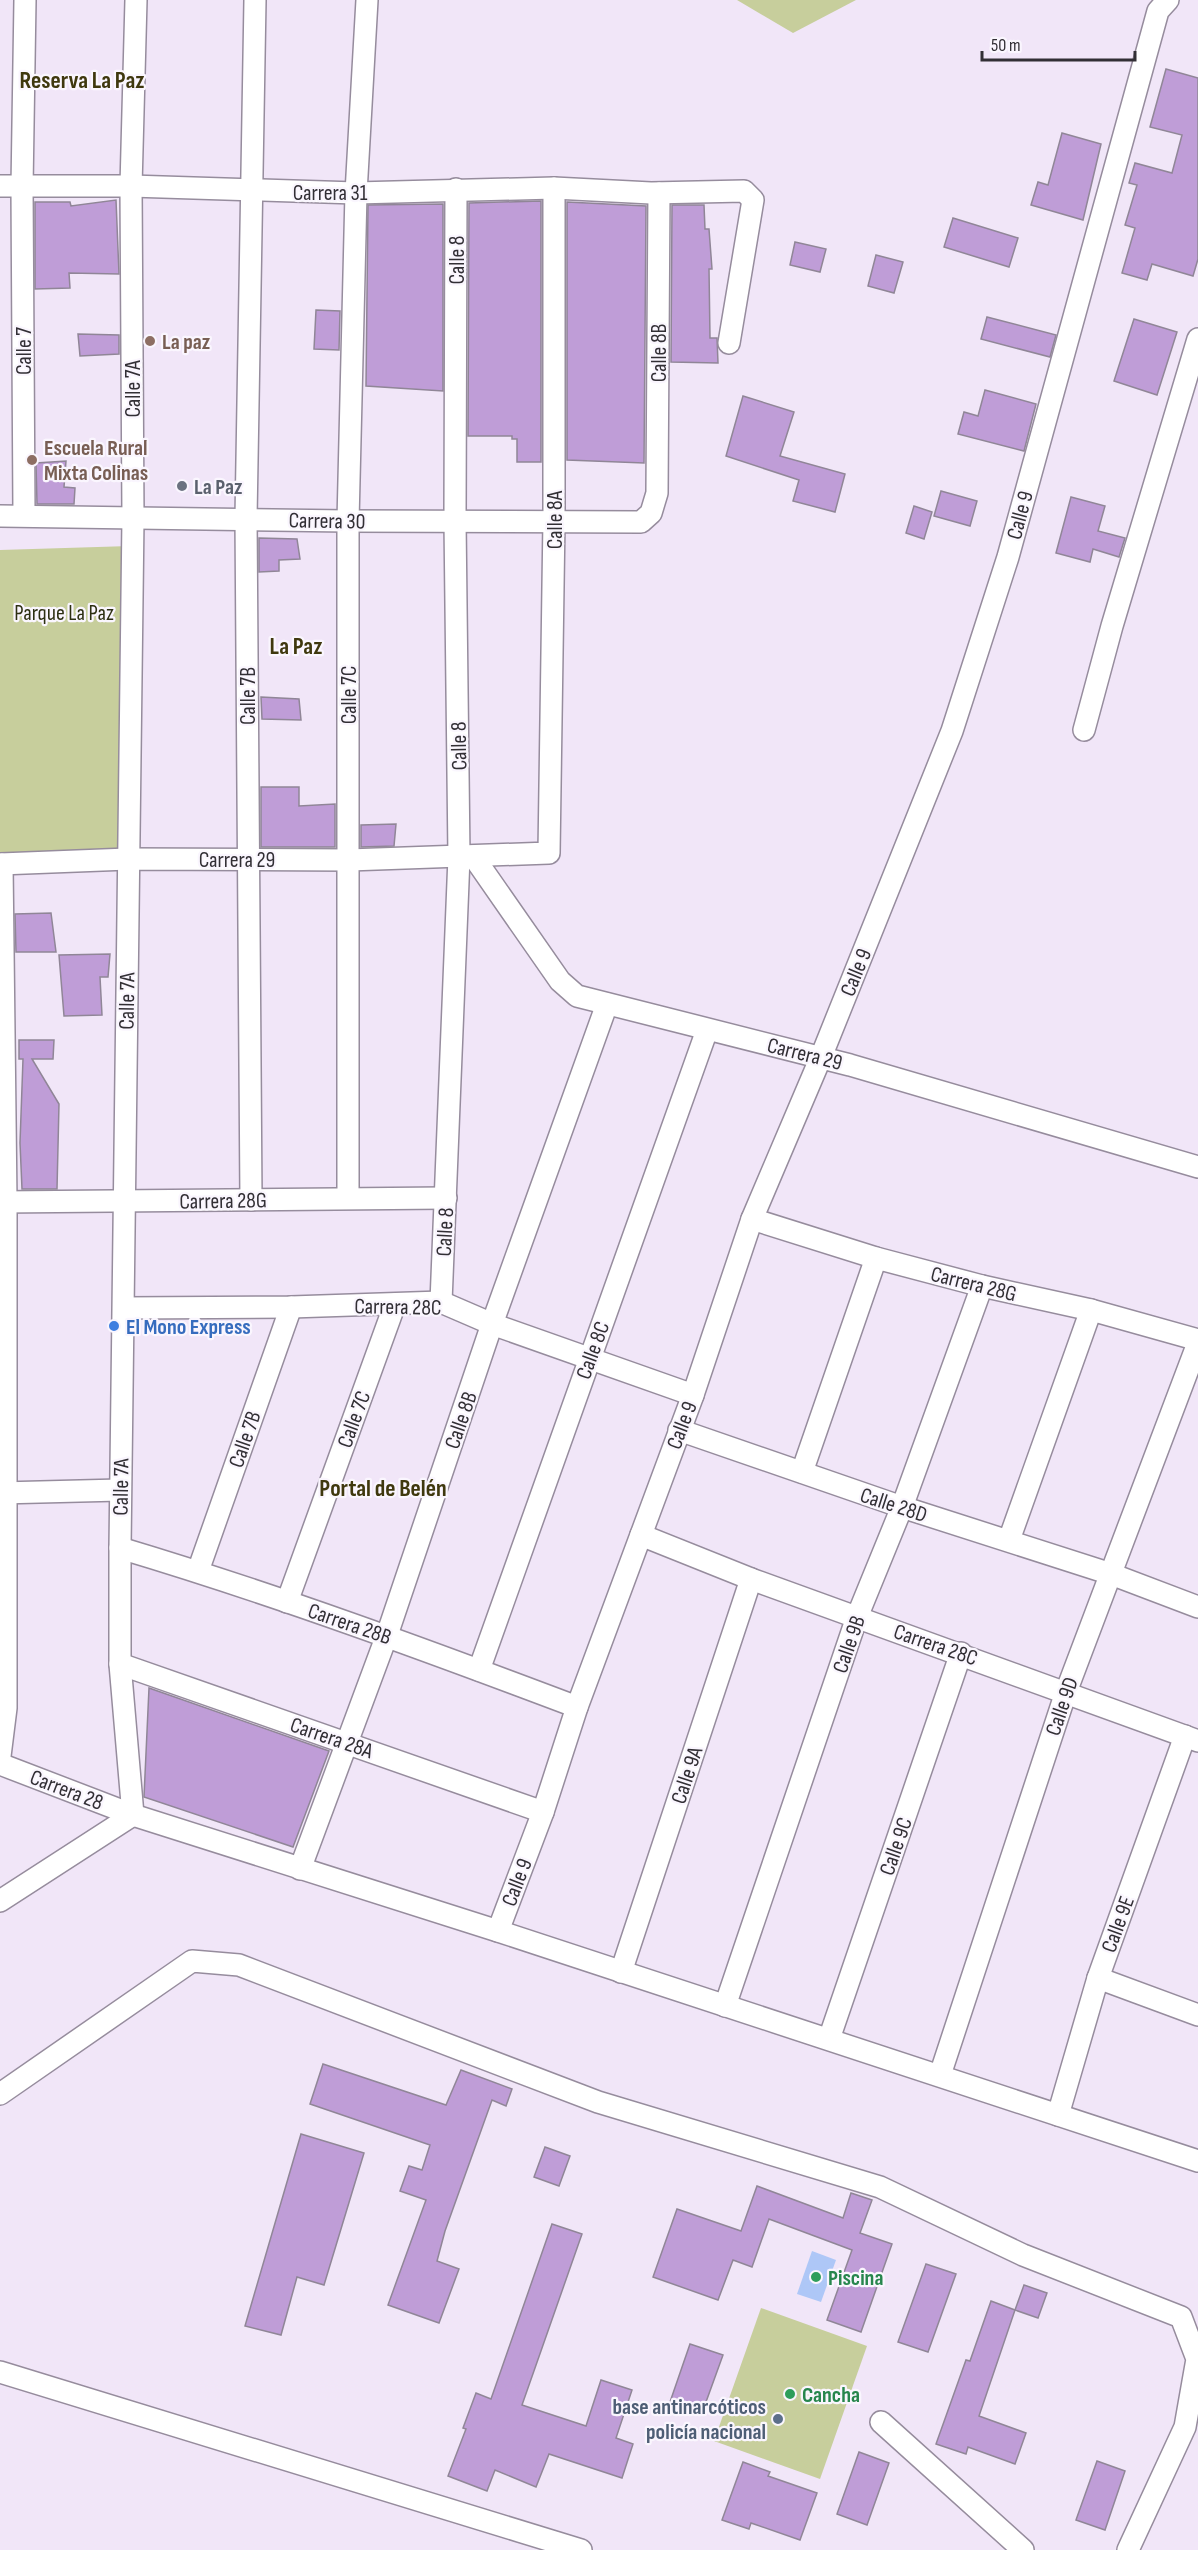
<svg xmlns="http://www.w3.org/2000/svg" width="1198" height="2550" font-family="'Sofia Sans Condensed',sans-serif">
<style>
.green{fill:#c7ce9c}
.water{fill:#aec7f7}
.building{fill:#bf9dd7;stroke:#908697;stroke-width:1.5}
.lines{fill:none;stroke-linecap:round;stroke-linejoin:round}
.minor-casing{stroke:#968c9d;stroke-width:24}
.minor{stroke:#fff;stroke-width:21}
.education-dot{fill:#8d6e63;stroke:#faf6fe;stroke-width:2}
.worship-dot{fill:#6b7280;stroke:#faf6fe;stroke-width:2}
.shop-dot{fill:#3f7fe0;stroke:#faf6fe;stroke-width:2}
.leisure-dot{fill:#2e9e5b;stroke:#faf6fe;stroke-width:2}
.service-dot{fill:#5c6f8a;stroke:#faf6fe;stroke-width:2}
.labels{text-anchor:middle;stroke-width:4.5;stroke-linejoin:round;paint-order:stroke}
.street-label{font-size:22px;fill:#322f35;stroke:#faf6fe}
.education-label{font-size:22px;font-weight:bold;fill:#785e54;stroke:#faf6fe;text-anchor:start}
.worship-label{font-size:22px;font-weight:bold;fill:#5b616d;stroke:#faf6fe;text-anchor:start}
.park-label{font-size:22px;fill:#2d3012;stroke:#faf6fe}
.shop-label{font-size:22px;font-weight:bold;fill:#366cbe;stroke:#faf6fe;text-anchor:start}
.leisure-label{font-size:22px;font-weight:bold;fill:#27864d;stroke:#faf6fe;text-anchor:start}
.service-label{font-size:22px;font-weight:bold;fill:#4e5e75;stroke:#faf6fe;text-anchor:end}
.neighbourhood-label{font-size:24px;font-weight:bold;fill:#3f380e;stroke:#faf6fe}
</style>
<rect width="100%" height="100%" fill="#f1e6f8"/>
<!-- green -->
<g class="green">
<path d="M737 0H856L793 33Z"/>
<path d="M130 546 119 854 0 852V550Z"/>
<path d="M761 2308 867 2346 820 2479 714 2441Z"/>
</g>
<!-- water -->
<path class="water" d="M812 2251 836 2260 821 2302 797 2294Z"/>
<!-- building -->
<g class="building">
<path d="M1166 69 1198 78V259L1193 276 1152 264 1147 280 1122 273 1135 228 1125 225 1137 185 1129 183 1135 163 1172 173 1182 135 1150 127Z"/>
<path d="M1062 133 1101 144 1083 220 1031 205 1038 182 1048 185Z"/>
<path d="M116 200 119 274 69 273 70 288 35 289V202H70L71 206Z"/>
<path d="M541 201V462H517V439H512V436H468L469 203Z"/>
<path d="M567 202 646 206 644 463 567 460Z"/>
<path d="M443 204V391L366 386 368 205Z"/>
<path d="M672 205H704L705 229H709L712 269H709L710 338H717L718 363 671 362Z"/>
<path d="M953 218 1018 238 1009 267 944 247Z"/>
<path d="M795 242 826 249 820 272 790 265Z"/>
<path d="M876 255 903 262 894 293 868 286Z"/>
<path d="M316 310 340 311 339 350 314 349Z"/>
<path d="M987 317 1056 335 1050 357 981 339Z"/>
<path d="M1134 319 1177 332 1157 395 1114 381Z"/>
<path d="M78 334 119 335V354L80 356Z"/>
<path d="M985 390 1036 404 1024 451 958 434 964 412 978 416Z"/>
<path d="M743 396 794 412 780 456 845 474 835 512 793 501 799 480 726 456Z"/>
<path d="M66 461 64 487 75 488 74 504H37L36 463Z"/>
<path d="M941 491 977 501 970 526 934 516Z"/>
<path d="M1071 497 1105 506 1098 531 1125 538 1119 557 1093 549 1090 562 1056 553Z"/>
<path d="M914 506 932 512 924 539 906 533Z"/>
<path d="M259 538 297 539 300 559 279 560V571L259 572Z"/>
<path d="M261 697 299 699 301 720 262 719Z"/>
<path d="M261 787H299V806L335 804V847H261Z"/>
<path d="M396 824 394 846 361 847V825Z"/>
<path d="M51 913 56 952H16L15 914Z"/>
<path d="M110 954 108 977H100L102 1015 64 1016 59 955Z"/>
<path d="M19 1040H54L53 1059H32L59 1104 57 1189H22L20 1143 23 1059H19Z"/>
<path d="M149 1688 329 1751 293 1847 144 1797Z"/>
<path d="M323 2064 446 2105 461 2070 512 2089 506 2106 492 2100 445 2231 437 2261 459 2269 439 2323 388 2305 426 2200 400 2191 409 2166 422 2170 430 2145 310 2104Z"/>
<path d="M301 2134 364 2153 324 2285 297 2277 281 2335 245 2326Z"/>
<path d="M545 2147 570 2156 559 2186 534 2177Z"/>
<path d="M757 2186 843 2218 851 2193 872 2200 860 2233 892 2244 861 2332 827 2320 852 2250 769 2219 752 2267 733 2260 718 2300 653 2277 677 2209 741 2231Z"/>
<path d="M552 2224 582 2234 522 2405 586 2426 601 2380 632 2390 616 2438 633 2444 622 2478 549 2454 536 2487 495 2470 487 2491 448 2476 466 2429 463 2428 476 2393 491 2399Z"/>
<path d="M926 2264 956 2274 928 2352 898 2342Z"/>
<path d="M1024 2285 1047 2293 1038 2318 1015 2310Z"/>
<path d="M991 2301 1015 2310 979 2416 1026 2433 1015 2464 968 2447 966 2454 936 2444 966 2360 970 2361Z"/>
<path d="M690 2344 723 2355 702 2413 670 2402Z"/>
<path d="M859 2452 889 2463 867 2525 837 2514Z"/>
<path d="M1097 2461 1125 2471 1105 2530 1076 2520Z"/>
<path d="M743 2462 770 2472 768 2476 817 2493 800 2540 751 2523 749 2529 722 2520Z"/>
</g>
<g class="lines">
<defs>
<g id="minor">
<path d="M0 186H131L356 193 554 188 651 193 744 191 753 200 729 343"/>
<path d="M24 515 22 187 25 0"/>
<path d="M0 516 348 521 641 522 651 513 657 493 659 193"/>
<path d="M1084 730 1112 626 1198 339"/>
<path d="M473 856 560 981 577 996 850 1065 1198 1167"/>
<path d="M0 864 128 859 349 860 549 853 554 520V188"/>
<path d="M348 1197V521L356 193 367 0"/>
<path d="M251 1200 246 518 255 0"/>
<path d="M0 1202 446 1198"/>
<path d="M752 1219 876 1258 982 1286 1091 1310 1198 1340"/>
<path d="M441 1302 459 857 455 521 456 189"/>
<path d="M124 1308 291 1307 441 1302 492 1324 693 1395"/>
<path d="M679 1430 902 1507 1111 1574 1198 1607"/>
<path d="M802 1472 876 1258"/>
<path d="M0 1493 120 1490"/>
<path d="M641 1535 751 1579 1198 1741"/>
<path d="M1009 1540 1091 1310"/>
<path d="M120 1548C274 1594 426 1650 577 1707"/>
<path d="M198 1571 291 1307"/>
<path d="M287 1602 395 1304"/>
<path d="M120 1664 543 1812"/>
<path d="M479 1670 707 1030"/>
<path d="M0 1756 6 1708V1202L2 864"/>
<path d="M0 1764 133 1815 498 1931 1198 2161"/>
<path d="M133 1815 120 1664V1548L133 518 131 186 136 0"/>
<path d="M300 1869 387 1635 492 1324 607 1004"/>
<path d="M0 1901 133 1815"/>
<path d="M498 1931 543 1812 577 1707 693 1395 752 1219 821 1057 952 731 1008 557 1158 11 1168 0"/>
<path d="M621 1972 751 1579"/>
<path d="M1098 1978 1198 2015"/>
<path d="M725 2006 857 1617 902 1507 982 1286"/>
<path d="M829 2039 961 1653"/>
<path d="M940 2075 1066 1692 1198 1343"/>
<path d="M0 2094 192 1961 239 1965 598 2102 880 2187 1023 2255 1181 2317 1197 2359 1185 2427 1128 2550"/>
<path d="M1058 2115 1098 1978 1185 1736"/>
<path d="M0 2372 581 2550"/>
<path d="M881 2422 1023 2550"/>
</g>
</defs>
<!-- minor casing -->
<use href="#minor" class="minor-casing"/>
<!-- minor -->
<use href="#minor" class="minor"/>
</g>
<!-- markers -->
<g class="education-dot">
<circle cx="150" cy="341" r="6"/>
<circle cx="32" cy="460" r="6"/>
</g>
<circle class="worship-dot" cx="182" cy="486" r="6"/>
<circle class="shop-dot" cx="114" cy="1326" r="6"/>
<g class="leisure-dot">
<circle cx="816" cy="2277" r="6"/>
<circle cx="790" cy="2394" r="6"/>
</g>
<circle class="service-dot" cx="778" cy="2419" r="6"/>
<g class="labels">
<!-- street labels -->
<g class="street-label">
<text x="330" y="200">Carrera 31</text>
<text transform="translate(456 260) rotate(-90)" y="8">Calle 8</text>
<text transform="translate(23 351) rotate(-90)" y="8">Calle 7</text>
<text transform="translate(658 353) rotate(-90)" y="8">Calle 8B</text>
<text transform="translate(132 389) rotate(-90)" y="8">Calle 7A</text>
<text transform="translate(1019 515) rotate(-75)" y="8">Calle 9</text>
<text transform="translate(327 520) rotate(1)" y="8">Carrera 30</text>
<text transform="translate(554 520) rotate(-90)" y="8">Calle 8A</text>
<text transform="translate(348 695) rotate(-90)" y="8">Calle 7C</text>
<text transform="translate(247 696) rotate(-90)" y="8">Calle 7B</text>
<text transform="translate(458 746) rotate(-91)" y="8">Calle 8</text>
<text x="237" y="867">Carrera 29</text>
<text transform="translate(855 972) rotate(-68)" y="8">Calle 9</text>
<text transform="translate(126 1001) rotate(-89)" y="8">Calle 7A</text>
<text transform="translate(805 1053) rotate(14)" y="8">Carrera 29</text>
<text transform="translate(223 1200) rotate(-1)" y="8">Carrera 28G</text>
<text transform="translate(444 1232) rotate(-87)" y="8">Calle 8</text>
<text transform="translate(974 1283) rotate(14)" y="8">Carrera 28G</text>
<text transform="translate(398 1306) rotate(1)" y="8">Carrera 28C</text>
<text transform="translate(592 1350) rotate(-70)" y="8">Calle 8C</text>
<text transform="translate(353 1419) rotate(-70)" y="8">Calle 7C</text>
<text transform="translate(460 1420) rotate(-71)" y="8">Calle 8B</text>
<text transform="translate(681 1425) rotate(-69)" y="8">Calle 9</text>
<text transform="translate(244 1439) rotate(-71)" y="8">Calle 7B</text>
<text transform="translate(120 1487) rotate(-89)" y="8">Calle 7A</text>
<text transform="translate(894 1504) rotate(18)" y="8">Calle 28D</text>
<text transform="translate(350 1623) rotate(19)" y="8">Carrera 28B</text>
<text transform="translate(848 1644) rotate(-71)" y="8">Calle 9B</text>
<text transform="translate(936 1644) rotate(19)" y="8">Carrera 28C</text>
<text transform="translate(1061 1706) rotate(-71)" y="8">Calle 9D</text>
<text transform="translate(332 1737) rotate(19)" y="8">Carrera 28A</text>
<text transform="translate(686 1775) rotate(-72)" y="8">Calle 9A</text>
<text transform="translate(67 1789) rotate(21)" y="8">Carrera 28</text>
<text transform="translate(895 1846) rotate(-71)" y="8">Calle 9C</text>
<text transform="translate(516 1882) rotate(-69)" y="8">Calle 9</text>
<text transform="translate(1117 1924) rotate(-70)" y="8">Calle 9E</text>
</g>
<!-- education labels -->
<g class="education-label">
<text x="162" y="349">La paz</text>
<text x="44" y="455">Escuela Rural<tspan x="44" dy="25">Mixta Colinas</tspan></text>
</g>
<!-- worship labels -->
<g class="worship-label">
<text x="194" y="494">La Paz</text>
</g>
<!-- park labels -->
<g class="park-label">
<text x="64" y="620">Parque La Paz</text>
</g>
<!-- shop labels -->
<g class="shop-label">
<text x="126" y="1334">El Mono Express</text>
</g>
<!-- leisure labels -->
<g class="leisure-label">
<text x="828" y="2285">Piscina</text>
<text x="802" y="2402">Cancha</text>
</g>
<!-- service labels -->
<g class="service-label">
<text x="766" y="2414">base antinarcóticos<tspan x="766" dy="25">policía nacional</tspan></text>
</g>
<!-- neighbourhood labels -->
<g class="neighbourhood-label">
<text x="82" y="88">Reserva La Paz</text>
<text x="296" y="654">La Paz</text>
<text x="383" y="1496">Portal de Belén</text>
</g>
</g>
<!-- scale -->
<path d="M982 51v9h153v-9" fill="none" stroke="#322f35" stroke-width="3"/>
<text x="991" y="51" font-size="18" fill="#322f35" stroke="#faf6fe" stroke-width="4.5" paint-order="stroke">50 m</text>
</svg>
